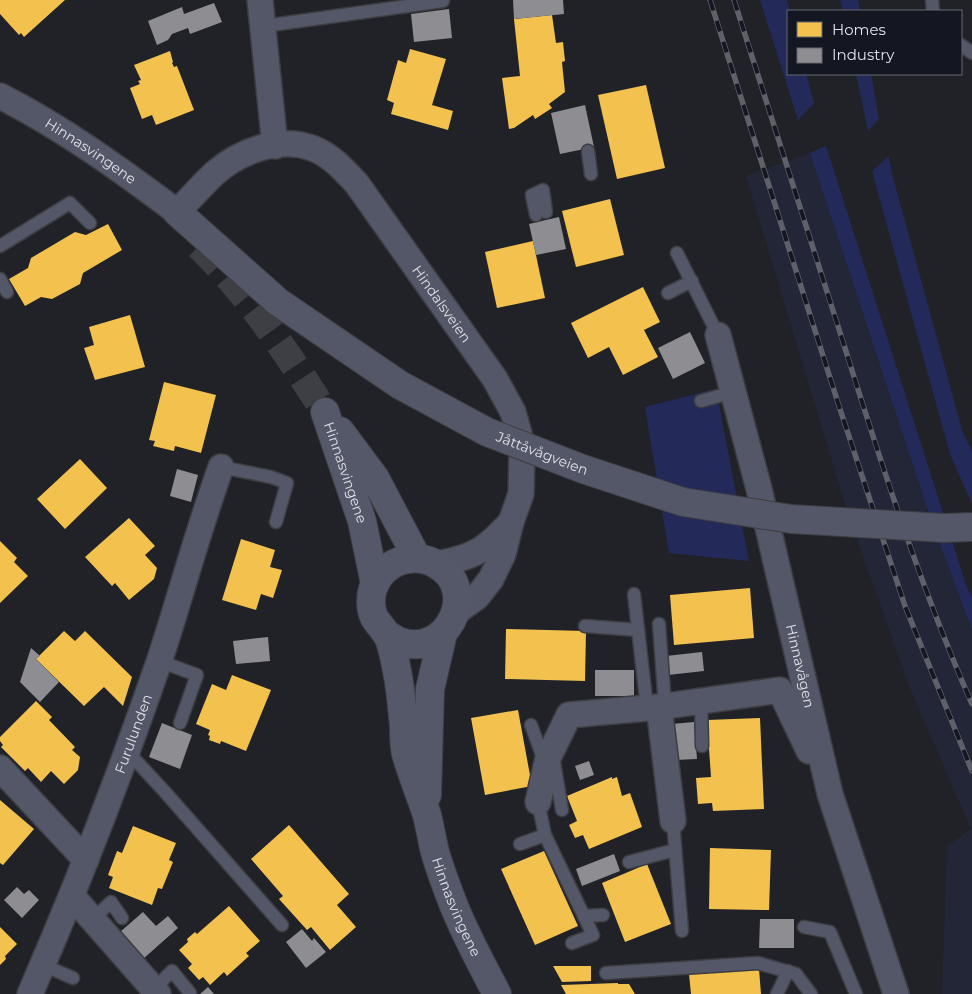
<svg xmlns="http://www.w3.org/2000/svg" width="972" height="994" font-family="Montserrat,sans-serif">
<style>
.built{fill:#232636}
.green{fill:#232a5a}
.homes{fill:#f2c14e}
.industry{fill:#8d8d92}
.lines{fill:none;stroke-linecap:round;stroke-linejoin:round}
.primary-tunnel{stroke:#3d3f45;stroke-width:28;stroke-dasharray:28 14;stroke-linecap:butt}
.service-casing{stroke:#3c3e42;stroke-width:15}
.minor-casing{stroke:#3c3e42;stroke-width:28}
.tertiary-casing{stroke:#3c3e42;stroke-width:30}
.primary-casing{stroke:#3c3e42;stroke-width:30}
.service{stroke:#545767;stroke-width:12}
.minor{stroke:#545767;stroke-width:25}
.tertiary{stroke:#545767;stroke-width:28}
.primary{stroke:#545869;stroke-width:28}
.rail-casing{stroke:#5e606a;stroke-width:5.5}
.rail{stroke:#141721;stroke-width:4;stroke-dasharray:11;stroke-linecap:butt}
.tertiary-bridge-casing{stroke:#3c3e42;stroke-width:30;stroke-linecap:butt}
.tertiary-bridge{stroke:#545767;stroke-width:28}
.labels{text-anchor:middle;stroke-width:5;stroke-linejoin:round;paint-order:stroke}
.street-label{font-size:14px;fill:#dfe1e9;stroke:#141721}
</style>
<rect width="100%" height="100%" fill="#202228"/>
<!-- built -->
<path class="built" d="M810 153 931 520 972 630V994H942L947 846 971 829 910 688 849 517 746 176Z"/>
<!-- green -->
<g class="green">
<path d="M760 0H787L790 11H788V74H806L814 103 798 120Z"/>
<path d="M840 0H858L860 11H843Z"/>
<path d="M856 74H871L879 119 868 131Z"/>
<path d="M826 146 967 588 972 597V630L931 520 810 153Z"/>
<path d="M889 156 892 174 962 430 972 452V504L950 454 872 171Z"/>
<path d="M716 389 749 561 669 553 645 407Z"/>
</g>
<!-- homes -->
<g class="homes">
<path d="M0 0H65L24 37 21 33 19 35 0 14Z"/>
<path d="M552 15 556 43 563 42 565 61 562 62 565 92 549 104 552 108 535 119 533 115 514 128 509 129 502 78 520 76 514 19Z"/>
<path d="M410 49 446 59 432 105 453 111 448 130 391 114 394 103 387 100 398 60 406 63Z"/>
<path d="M170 51 173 62 172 63 174 67 177 66 194 110 156 125 152 115 142 119 130 88 140 84 138 81 141 80 134 65Z"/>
<path d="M646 85 665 168 617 179 598 95Z"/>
<path d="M610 199 624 255 576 267 562 211Z"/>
<path d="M108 224 122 250 83 273 80 284 52 299 41 297 25 306 9 279 28 268 31 258 75 232 86 235Z"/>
<path d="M533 241 545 298 497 308 485 252Z"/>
<path d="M643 287 660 322 644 330 658 357 623 375 609 347 588 358 571 323Z"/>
<path d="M130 315 145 367 95 380 84 348 94 345 89 327Z"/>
<path d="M164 382 216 395 201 453 175 446 174 451 153 446 155 441 149 440Z"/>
<path d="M80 459 107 488 65 529 37 499Z"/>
<path d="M129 518 155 546 145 555 157 568 154 579 129 600 115 583 112 586 85 557Z"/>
<path d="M241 539 275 550 270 567 282 570 273 598 261 594 256 610 222 600Z"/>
<path d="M0 541 17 558 14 562 28 576 0 603Z"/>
<path d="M750 588 754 638 674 645 670 595Z"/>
<path d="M506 629 586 631 585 681 505 679Z"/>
<path d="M64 631 75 641 85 631 132 677 123 706 104 687 84 706 36 659Z"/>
<path d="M232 675 271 690 246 751 221 741 220 744 209 740 210 736 208 735 210 730 196 724 212 684 226 690Z"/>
<path d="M36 701 52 717 49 720 75 747 72 750 80 757 78 770 64 784 51 771 41 782 28 768 25 771 1 747 3 745 0 741V737Z"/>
<path d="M518 710 532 786 485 795 471 718Z"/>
<path d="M760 718 764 809 713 811 712 803 698 804 696 778 711 777 707 720Z"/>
<path d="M612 777V779L617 777 622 796 630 793 642 827 589 849 583 835 575 838 569 825 577 821 567 796Z"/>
<path d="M0 800 34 829 3 865 0 863Z"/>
<path d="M289 825 349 894 337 905 356 927 330 950 311 927 307 930 279 899 283 896 251 859Z"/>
<path d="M133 826 176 843 169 860 173 862 162 889 158 888 152 905 109 888 113 877 108 875 117 851 122 853Z"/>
<path d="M710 848 771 850 769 910 709 909Z"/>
<path d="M544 851 578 926 535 945 501 869Z"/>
<path d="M647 864 671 924 625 942 602 883Z"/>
<path d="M229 906 260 941 246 953 249 956 227 976 224 972 210 985 203 977 199 980 188 968 192 964 179 950 188 942 187 939 195 932 197 934Z"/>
<path d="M0 927 17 944 5 956 6 959 0 965Z"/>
<path d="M553 966H591V981L562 982Z"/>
<path d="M759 969 761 994H691L689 974Z"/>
<path d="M618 983V984H629L635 994H566L561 985Z"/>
</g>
<!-- industry -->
<g class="industry">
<path d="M513 0H563L564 14 514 19Z"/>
<path d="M214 3 222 22 190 34 188 28 172 34 168 40 157 45 148 21 182 7 184 14Z"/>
<path d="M449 9 452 38 414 42 411 14Z"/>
<path d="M585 105 594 147 560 154 551 113Z"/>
<path d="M559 217 566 249 536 255 529 224Z"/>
<path d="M690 332 705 363 673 379 658 348Z"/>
<path d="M177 469 198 475 191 502 170 496Z"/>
<path d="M268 637 270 661 236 664 233 641Z"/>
<path d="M31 648 40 656 36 659 59 682 40 702 20 682Z"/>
<path d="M702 652 704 671 668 675 666 656Z"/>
<rect x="595" y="670" width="39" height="26"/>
<path d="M694 722 697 759 675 760 672 724Z"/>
<path d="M162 723 192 735 180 769 149 757Z"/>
<path d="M589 761 594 775 580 780 575 766Z"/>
<path d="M614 854 620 871 582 886 576 869Z"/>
<path d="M17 887 24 894 29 890 39 900 22 918 4 900Z"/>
<path d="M143 912 156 926 168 916 178 928 143 959 120 932Z"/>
<path d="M760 919H794V948H759Z"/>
<path d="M302 929 312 941 314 938 326 952 306 968 286 942Z"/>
<path d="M208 987 214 994H200Z"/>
</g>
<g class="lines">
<!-- primary-tunnel -->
<path class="primary-tunnel" d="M199 246C249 295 287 353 325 412"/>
<defs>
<g id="service">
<path d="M932 0 933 11"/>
<path d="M264 26 443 1"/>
<path d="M961 45 972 53"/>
<path d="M588 151 591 174"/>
<path d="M536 215 532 195 543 190 546 212"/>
<path d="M0 246 70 203 90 223"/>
<path d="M677 253 718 335"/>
<path d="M0 279 7 292"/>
<path d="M668 293 692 281"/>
<path d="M701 401 733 392"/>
<path d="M221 467 271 477 287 483 276 522"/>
<path d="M634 594 647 708"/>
<path d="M659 624 665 706"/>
<path d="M585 626 638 630"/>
<path d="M159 661 197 675 180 723"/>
<path d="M701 701 702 746"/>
<path d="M531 725 545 763"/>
<path d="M128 752 165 792 282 925"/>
<path d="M554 762 562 810"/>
<path d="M673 821 682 931"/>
<path d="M545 835 593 935 572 943"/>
<path d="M520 844 545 835 538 802"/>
<path d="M629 862 675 850"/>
<path d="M584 916 603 915"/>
<path d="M93 919 111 902 122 918"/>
<path d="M804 927 830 932 856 994"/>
<path d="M43 965 73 978"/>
<path d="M606 973 758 963 796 974 811 994"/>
<path d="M154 989 172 971 190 993"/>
<path d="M777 994 788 971"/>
</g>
<g id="minor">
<path d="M260 0 275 146"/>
<path id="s1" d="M0 96C63 128 121 170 177 212 190 199 202 185 215 173 240 151 280 136 312 148 331 155 344 170 357 184L495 379 513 412 520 437 522 449 521 494 511 522 503 554 491 579 477 597 455 613"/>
<path id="s2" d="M718 335 759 489 830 794 896 994"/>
<path d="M437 564C475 557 485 550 511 522"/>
<path d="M659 707 780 690 809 751"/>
<path d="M0 768 86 860"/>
<path d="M538 802 548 758 569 715 659 707 673 821"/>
<path d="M72 896 158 994"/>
<path id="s3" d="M30 994C78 884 121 772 160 659 181 595 198 530 221 467"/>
</g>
<path id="tertiary" d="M177 212 278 302 400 385"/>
<g id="primary">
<path id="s4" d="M325 412 362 521 375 584"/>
<path d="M340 431 375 478 417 558"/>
<path id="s5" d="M388 635C392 637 396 641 401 642 445 657 477 596 443 569 430 558 415 556 400 561 383 567 371 583 371 601 371 620 379 622 387 635 392 643 395 661 397 671 401 690 402 708 404 727 404 736 404 746 406 754 412 775 420 794 427 815 430 827 432 840 435 852 440 870 447 888 454 906 466 936 482 965 497 994"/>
<path d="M427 795 430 689 443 633"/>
</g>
</defs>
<!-- service casing -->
<use href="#service" class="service-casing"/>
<!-- minor casing -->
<use href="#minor" class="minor-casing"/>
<!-- tertiary casing -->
<use href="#tertiary" class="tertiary-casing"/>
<!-- primary casing -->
<use href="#primary" class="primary-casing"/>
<!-- service -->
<use href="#service" class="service"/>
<!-- minor -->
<use href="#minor" class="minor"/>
<!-- tertiary -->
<use href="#tertiary" class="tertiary"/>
<!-- primary -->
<use href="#primary" class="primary"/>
<defs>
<g id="rail">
<path d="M710 0 839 406 905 606 972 771"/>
<path d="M734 0C771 115 807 230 844 345 882 466 921 588 972 704"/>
</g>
</defs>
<!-- rail casing -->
<use href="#rail" class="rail-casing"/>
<!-- rail -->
<use href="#rail" class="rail"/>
<defs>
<g id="tertiary-bridge">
<path id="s6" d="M400 385 487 432 583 469 683 502 791 519 944 528 972 527"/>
</g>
</defs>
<!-- tertiary-bridge casing -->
<use href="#tertiary-bridge" class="tertiary-bridge-casing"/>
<!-- tertiary-bridge -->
<use href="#tertiary-bridge" class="tertiary-bridge"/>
</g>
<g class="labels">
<!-- street labels -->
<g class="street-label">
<text dy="5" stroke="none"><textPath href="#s1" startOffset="106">Hinnasvingene</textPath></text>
<text dy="5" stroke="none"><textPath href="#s1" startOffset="576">Hindalsveien</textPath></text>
<text dy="5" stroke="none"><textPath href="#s6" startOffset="158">Jåttåvågveien</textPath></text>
<text dy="5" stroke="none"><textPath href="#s4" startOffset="64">Hinnasvingene</textPath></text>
<text dy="5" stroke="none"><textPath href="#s2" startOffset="341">Hinnavågen</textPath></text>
<text dy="5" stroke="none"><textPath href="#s3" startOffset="280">Furulunden</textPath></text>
<text dy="5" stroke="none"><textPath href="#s5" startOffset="551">Hinnasvingene</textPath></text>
</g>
</g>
<!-- legend -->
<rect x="787" y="10" width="175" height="65" fill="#141721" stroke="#656871"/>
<rect x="797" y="22" width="25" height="15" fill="#f2c14e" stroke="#656871"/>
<text x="832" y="35" font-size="15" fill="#dfe1e9">Homes</text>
<rect x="797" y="48" width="25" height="15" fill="#8d8d92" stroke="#656871"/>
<text x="832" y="60" font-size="15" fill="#dfe1e9">Industry</text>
</svg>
